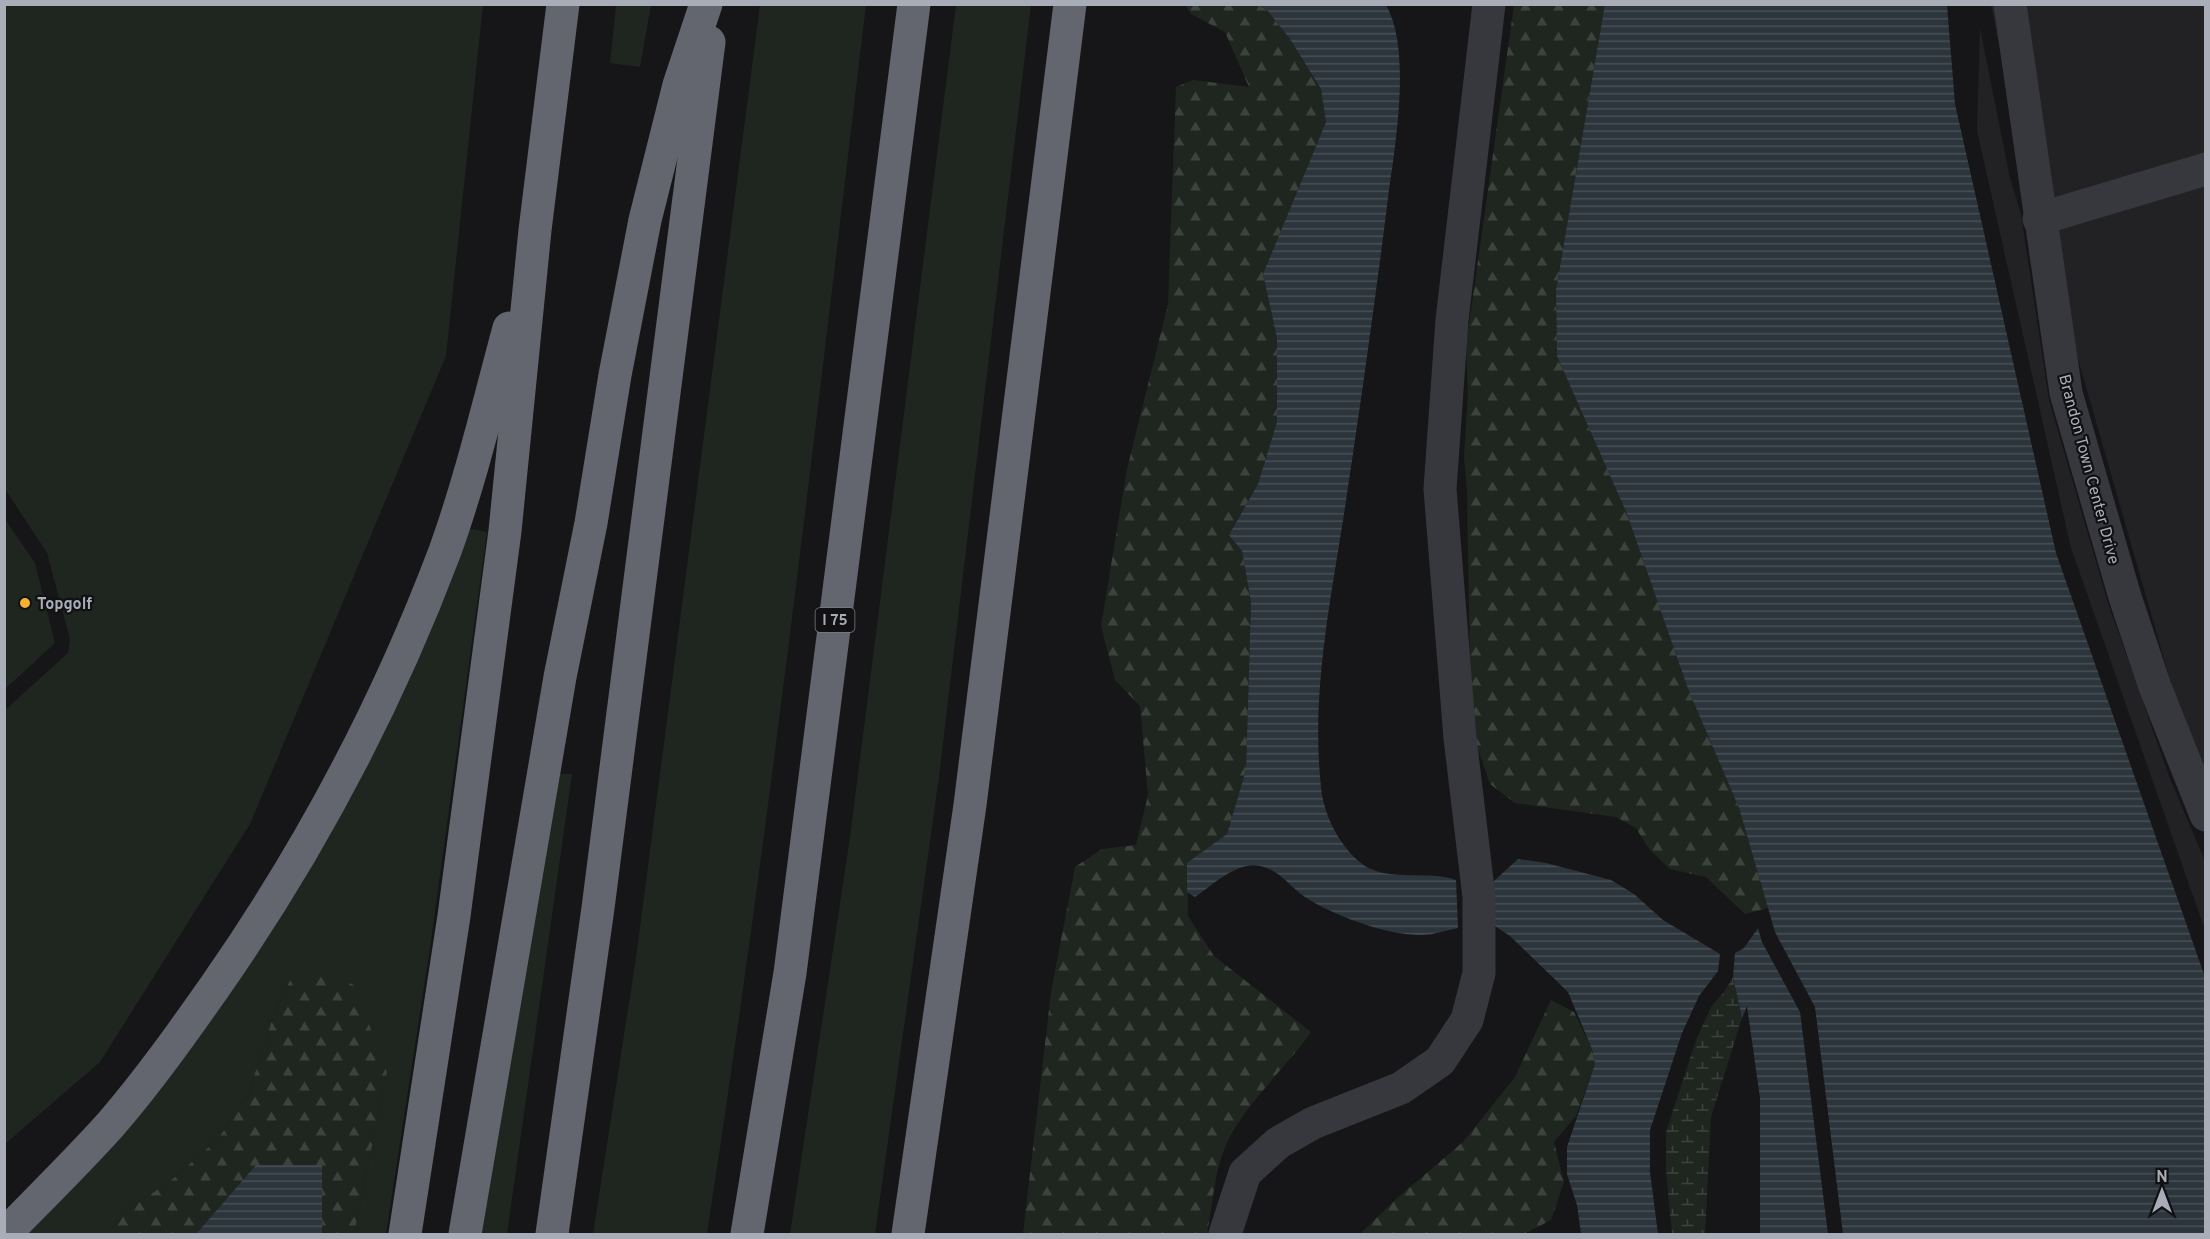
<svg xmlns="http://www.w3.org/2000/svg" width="2210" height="1239" font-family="Overpass,sans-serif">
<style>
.built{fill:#222225}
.green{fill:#1e261f}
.forest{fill:url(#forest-firs)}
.wetland{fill:url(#wetland-marsh)}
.water{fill:url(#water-rules)}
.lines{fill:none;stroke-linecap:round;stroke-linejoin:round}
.minor{stroke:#37383d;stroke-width:33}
.highway{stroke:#63666e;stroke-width:33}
.poi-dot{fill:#f2b134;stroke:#111113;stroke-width:2}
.labels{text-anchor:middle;stroke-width:4.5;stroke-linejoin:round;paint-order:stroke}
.shield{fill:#111113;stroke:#7b7e86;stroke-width:1.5}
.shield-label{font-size:15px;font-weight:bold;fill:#a8adb8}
.street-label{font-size:16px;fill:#a8adb8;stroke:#111113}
.poi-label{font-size:16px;font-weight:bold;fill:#a8adb8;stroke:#111113;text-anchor:start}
</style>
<defs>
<pattern id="forest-firs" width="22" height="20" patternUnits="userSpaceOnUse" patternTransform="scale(1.5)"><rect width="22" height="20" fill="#1e261f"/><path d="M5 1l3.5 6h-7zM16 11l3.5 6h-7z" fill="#3c433d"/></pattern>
<pattern id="wetland-marsh" width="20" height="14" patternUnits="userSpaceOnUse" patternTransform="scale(1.5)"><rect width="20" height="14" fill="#1e261f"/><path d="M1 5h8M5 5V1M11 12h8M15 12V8" fill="none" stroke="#3c433d"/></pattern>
<pattern id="water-rules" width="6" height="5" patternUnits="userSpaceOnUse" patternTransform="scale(1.5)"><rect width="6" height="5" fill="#2c353c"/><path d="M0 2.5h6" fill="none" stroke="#485056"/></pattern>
</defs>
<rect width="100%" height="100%" fill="#161618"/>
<!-- built -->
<g class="built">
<path d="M1975 5 1980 28 2010 178 2021 214 2049 400 2108 603 2170 779 2205 861V930L2071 548 1977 131 1980 28Z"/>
<path d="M1991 5H2205V802L2025 174Z"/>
</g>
<!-- green -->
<g class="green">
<path d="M5 4 483 5 446 356 250 824 100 1062 5 1144V710L68 653 70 639 47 553 5 489Z"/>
<path d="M616 5H651L640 67 610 63Z"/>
<path d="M760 5H866C817 415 770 826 707 1234H593L636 958Z"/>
<path d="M956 5H1031L939 777 875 1234H790L850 837Z"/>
<path d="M4 518 35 563 55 643 5 689Z"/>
<path d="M467 528 487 532 431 941 386 1234H354L387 1071 290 980 273 1017 248 1095 218 1139 174 1178 128 1210 108 1234H24L296 890 345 809 391 716Z"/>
<path d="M560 774H572L507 1234H479Z"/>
</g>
<!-- forest -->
<g class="forest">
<path d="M1185 5H1258L1267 10 1290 39 1321 89 1326 122 1263 274 1277 338V422L1258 484 1229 535 1242 551 1251 602 1246 770 1227 834 1187 864 1188 916 1214 956 1311 1032C1286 1068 1237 1112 1223 1152 1214 1177 1212 1208 1207 1234H1023L1051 992 1075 867 1102 849 1136 845 1148 795 1140 706 1115 680 1101 626 1127 469 1168 304 1176 87 1193 80 1249 87 1225 32 1191 14Z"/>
<path d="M1514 5H1605L1556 290 1557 356 1627 514 1688 689 1739 808 1768 908 1745 914 1706 877 1670 869 1649 849 1636 828 1616 817 1515 803 1490 784 1477 746 1470 662 1467 492 1464 456 1468 394 1466 346Z"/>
<path d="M322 970 354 985 387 1072 354 1234H322V1165H256L196 1234H108L128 1210 174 1178 218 1139 248 1095 273 1017 290 980Z"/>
<path d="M1551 1000 1574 1012 1592 1049 1595 1064 1576 1116 1554 1142 1564 1182 1551 1220 1524 1234H1360L1396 1199 1463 1142 1515 1077Z"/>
</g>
<!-- wetland -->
<path class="wetland" d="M1733 977 1742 1018 1711 1117 1705 1234H1672L1666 1171V1132L1696 1040 1711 1007 1724 992Z"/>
<!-- water -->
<g class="water">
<path d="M1605 4 1947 5 1955 104 2056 553 2205 977V1234H1843L1815 1007 1775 932 1739 808 1688 689 1627 514 1557 356 1556 290Z"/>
<path d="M1258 5H1386C1412 50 1395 146 1388 198 1375 303 1360 408 1344 514 1330 604 1311 695 1321 787 1323 814 1341 850 1365 866 1392 882 1428 870 1456 880L1458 928C1447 930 1434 935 1422 935 1388 936 1332 915 1305 897 1289 886 1280 870 1260 866 1237 861 1213 885 1195 897L1187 892V863L1227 834 1246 770 1251 602 1242 551 1229 535 1258 484 1277 422V338L1263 274 1326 122 1321 89 1290 39 1267 10Z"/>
<path d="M1518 859 1546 863 1611 880 1634 894 1663 920 1720 954 1718 971 1699 996 1682 1033 1650 1130V1172L1658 1234H1581L1577 1205 1567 1174V1147L1595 1064 1592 1049 1568 992 1510 936 1492 924 1493 882Z"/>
<path d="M1758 928 1762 942 1800 1012 1828 1234H1760V1098L1747 1006 1742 1018 1733 977 1735 953 1744 948Z"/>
<path d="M256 1165H322V1234H196Z"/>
</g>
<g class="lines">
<!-- minor -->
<g class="minor">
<path d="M2010 4 2066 393 2125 597 2155 687 2206 815"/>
<path d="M2039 219 2206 169"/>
<path d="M1225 1234 1245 1173 1278 1143 1313 1123 1401 1088 1440 1061 1467 1020 1479 973V897L1460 738 1440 489 1452 320 1489 4"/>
</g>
<!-- highway -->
<g class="highway">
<path d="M5 1234C40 1198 77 1162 111 1124 149 1080 183 1032 216 985 310 850 387 705 445 551 471 479 489 402 509 328"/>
<path d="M405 1234 454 916 505 531 535 230 563 4"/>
<path d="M465 1234 560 677 591 523 615 375 645 220 679 85 706 4"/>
<path d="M552 1234 598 908 709 42"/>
<path d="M747 1234 790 973 914 4"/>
<path d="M908 1234 970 805 1070 4"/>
</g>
</g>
<!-- markers -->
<circle class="poi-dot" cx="25" cy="603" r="6"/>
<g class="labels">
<!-- shield labels -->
<rect class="shield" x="815.5" y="608" width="39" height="24" rx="4.5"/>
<g class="shield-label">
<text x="835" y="625">I 75</text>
</g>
<!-- street labels -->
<g class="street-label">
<text transform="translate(2090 469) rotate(75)" y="6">Brandon Town Center Drive</text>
</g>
<!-- poi labels -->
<g class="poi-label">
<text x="37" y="609">Topgolf</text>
</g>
</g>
<!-- border -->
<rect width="2210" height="1239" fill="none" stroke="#a8adb8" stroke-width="12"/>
<!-- north arrow -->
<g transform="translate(2162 1191)" stroke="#111113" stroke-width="4.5" paint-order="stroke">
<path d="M0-4.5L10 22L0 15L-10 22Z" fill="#a8adb8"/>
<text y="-9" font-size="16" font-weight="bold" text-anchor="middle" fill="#a8adb8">N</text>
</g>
</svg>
